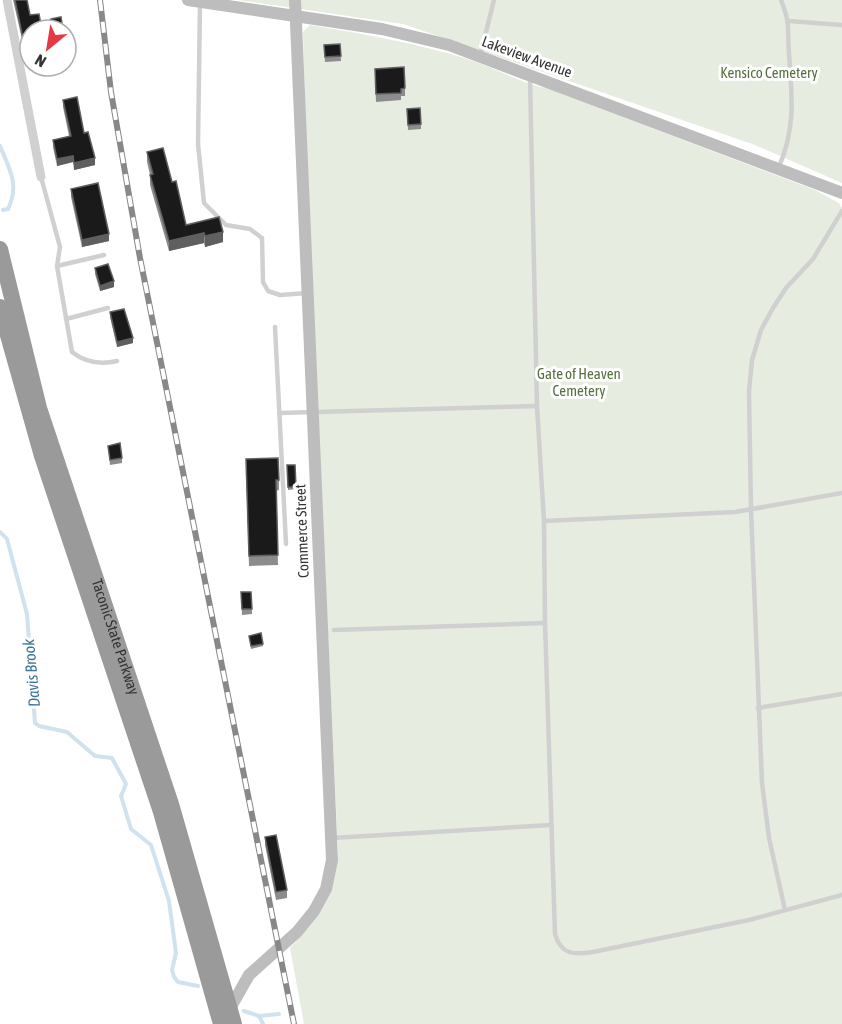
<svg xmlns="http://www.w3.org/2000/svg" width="842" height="1024" font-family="'Asap Condensed',sans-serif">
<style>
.green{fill:#e6ecdf}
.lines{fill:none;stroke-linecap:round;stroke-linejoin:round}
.stream{stroke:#cfe2ee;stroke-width:4}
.lane{stroke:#d0d0d0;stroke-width:4.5}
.street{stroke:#d0d0d0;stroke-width:9}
.secondary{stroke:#bdbdbd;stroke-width:12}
.highway{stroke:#9a9a9a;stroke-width:16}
.rail-casing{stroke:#888;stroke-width:6}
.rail{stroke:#fff;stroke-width:4;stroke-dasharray:11;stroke-linecap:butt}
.wall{fill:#8c8c8c}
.shaded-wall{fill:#5f5f5f}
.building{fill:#1a1a1a;stroke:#5f5f5f;stroke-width:1.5}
.labels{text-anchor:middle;stroke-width:6;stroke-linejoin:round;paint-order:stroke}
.street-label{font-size:15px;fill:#333;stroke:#fff}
.park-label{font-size:15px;fill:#56703f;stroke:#fff}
.water-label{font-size:16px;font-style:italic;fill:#3f7597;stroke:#fff}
</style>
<rect width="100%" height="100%" fill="#fff"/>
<!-- green -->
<g class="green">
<path d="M238 0H842V183L755 145 403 24Z"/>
<path d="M310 25C363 34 416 43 467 59 495 68 521 83 549 89L815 190 839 203 842 208V1024H304L290 948C319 919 335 892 338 851L308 201 303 32Z"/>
</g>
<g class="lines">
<!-- stream -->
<g class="stream">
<path d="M0 146C9 168 20 185 8 209L3 210"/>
<path d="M0 532 7 539 27 614 35 723 39 726 67 732 95 756 112 758 126 784 121 796 131 829 151 845 169 901 176 953 172 970 174 977 178 982 198 986"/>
<path d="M244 1011 259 1016 279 1014"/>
<path d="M259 1016 263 1024"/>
</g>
<!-- lane -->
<g class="lane">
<path d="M200 3 198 144 204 203 226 225 250 229 262 238 263 282 268 291 280 295 308 293"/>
<path d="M789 21 842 25"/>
<path d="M480 56 494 0"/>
<path d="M530 79 537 406 544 521 545 623 555 934C561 955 574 955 593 952L749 920 842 895"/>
<path d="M779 167C796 127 792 96 789 54 787 29 791 25 781 0"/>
<path d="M41 177 60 247 57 266 72 352C86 363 100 365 117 361"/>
<path d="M57 266 104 255"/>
<path d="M66 319 108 308"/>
<path d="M275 327 286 544"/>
<path d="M279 413 537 406"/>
<path d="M544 521 735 512 842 493"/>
<path d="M334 630 545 623"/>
<path d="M758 708 842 694"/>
<path d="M332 838 551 825"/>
<path d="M785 910 769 838 762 783 751 510 749 391 752 360 761 330 773 308 786 288 813 259 842 211"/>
</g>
<!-- street -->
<path class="street" d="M7 0 41 177"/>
<!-- secondary -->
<g class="secondary">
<path d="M188 0 382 29 449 45 842 193"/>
<path d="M228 1012 249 975 297 932 314 911 326 889 332 860 295 0"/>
</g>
<!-- highway -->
<g class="highway">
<path id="s1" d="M0 249 39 408 171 804 234 1024"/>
<path d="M0 307 42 456 161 812 221 1024"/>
</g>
<defs>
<path id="rail" d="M100 0 111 92 140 258 294 1024"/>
</defs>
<!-- rail casing -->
<use href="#rail" class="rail-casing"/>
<!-- rail -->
<use href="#rail" class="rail"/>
</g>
<!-- wall -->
<g class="wall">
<path d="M13 0H27L30 30V47L24 48Z"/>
<path d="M340 44 341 61 325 62 324 45Z"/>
<path d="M375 76 405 88V96H401V100L376 102Z"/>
<path d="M63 100 84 133 95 165 74 170 73 162 57 166 53 147V140L69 136 63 107Z"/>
<path d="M407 109 421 124V129L408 130Z"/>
<path d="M147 152 172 182 186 225 223 242 205 247 204 243 169 251 150 185V175L147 162Z"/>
<path d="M71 189 109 241 82 247 71 197Z"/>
<path d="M95 268 114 287 100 291 95 274Z"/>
<path d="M110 312 133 343 117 347 110 317Z"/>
<path d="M108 446 122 458V463L110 465Z"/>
<path d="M287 465H295L296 489 288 490Z"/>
<path d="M246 469 279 480V490L276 491 278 565 249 566Z"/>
<path d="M241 592H251L252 614 242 615Z"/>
<path d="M249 636 263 644V646L251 649Z"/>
<path d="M265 837 287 890V898L276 900 265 845Z"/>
</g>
<!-- shaded-wall -->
<g class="shaded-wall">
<path d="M73 156V162L57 166V159Z"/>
<path d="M95 158V165L74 170V163Z"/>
<path d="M223 232V242L205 247V236Z"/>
<path d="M204 233V243L169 251V241Z"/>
<path d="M109 234V241L82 247V240Z"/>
<path d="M114 281V287L100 291V286Z"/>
<path d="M133 338V343L117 347V342Z"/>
</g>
<!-- building -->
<g class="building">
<path d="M15 0H27L30 15 39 14 42 30H30V42L24 43Z"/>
<path d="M61 17 63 30H44L51 19Z"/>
<path d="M340 44 341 56 325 57 324 45Z"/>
<path d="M404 67 405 88 401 89V93L376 94 375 69Z"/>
<path d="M77 97 84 133 88 132 95 158 74 163 73 156 57 159 53 140 71 136 63 100Z"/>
<path d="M420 108 421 124 408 125 407 109Z"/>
<path d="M163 148 172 182 176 181 186 225 219 217 223 232 205 236 204 233 169 241 150 175 153 174 147 152Z"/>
<path d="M98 183 109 234 82 240 71 189Z"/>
<path d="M108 264 114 281 100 286 95 268Z"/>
<path d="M124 309 133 338 117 342 110 312Z"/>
<path d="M120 443 122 458 110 460 108 446Z"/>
<path d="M278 458 279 480H276L278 555 249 556 246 459Z"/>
<path d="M287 465H295L296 487H288Z"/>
<path d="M241 592H251L252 609H242Z"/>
<path d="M261 633 263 644 251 646 249 636Z"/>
<path d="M276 835 287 890 276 892 265 837Z"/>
</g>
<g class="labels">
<!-- street labels -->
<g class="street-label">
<text transform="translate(527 57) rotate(20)" y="5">Lakeview Avenue</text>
<text transform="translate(302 531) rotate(-92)" y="5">Commerce Street</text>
<text dy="5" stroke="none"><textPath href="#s1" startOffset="405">Taconic State Parkway</textPath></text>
</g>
<!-- park labels -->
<g class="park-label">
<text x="769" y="78">Kensico Cemetery</text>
<text x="579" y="379">Gate of Heaven<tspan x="579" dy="17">Cemetery</tspan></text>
</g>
<!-- water labels -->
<g class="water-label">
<text transform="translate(31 673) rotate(-95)" y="6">Davis Brook</text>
</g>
</g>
<!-- north arrow -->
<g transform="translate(48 48) rotate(210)"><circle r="28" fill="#ffffff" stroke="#adadad" stroke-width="1.5"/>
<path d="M0-4.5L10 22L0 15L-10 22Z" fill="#e63946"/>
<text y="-9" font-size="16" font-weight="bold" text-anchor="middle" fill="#333333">N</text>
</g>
</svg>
